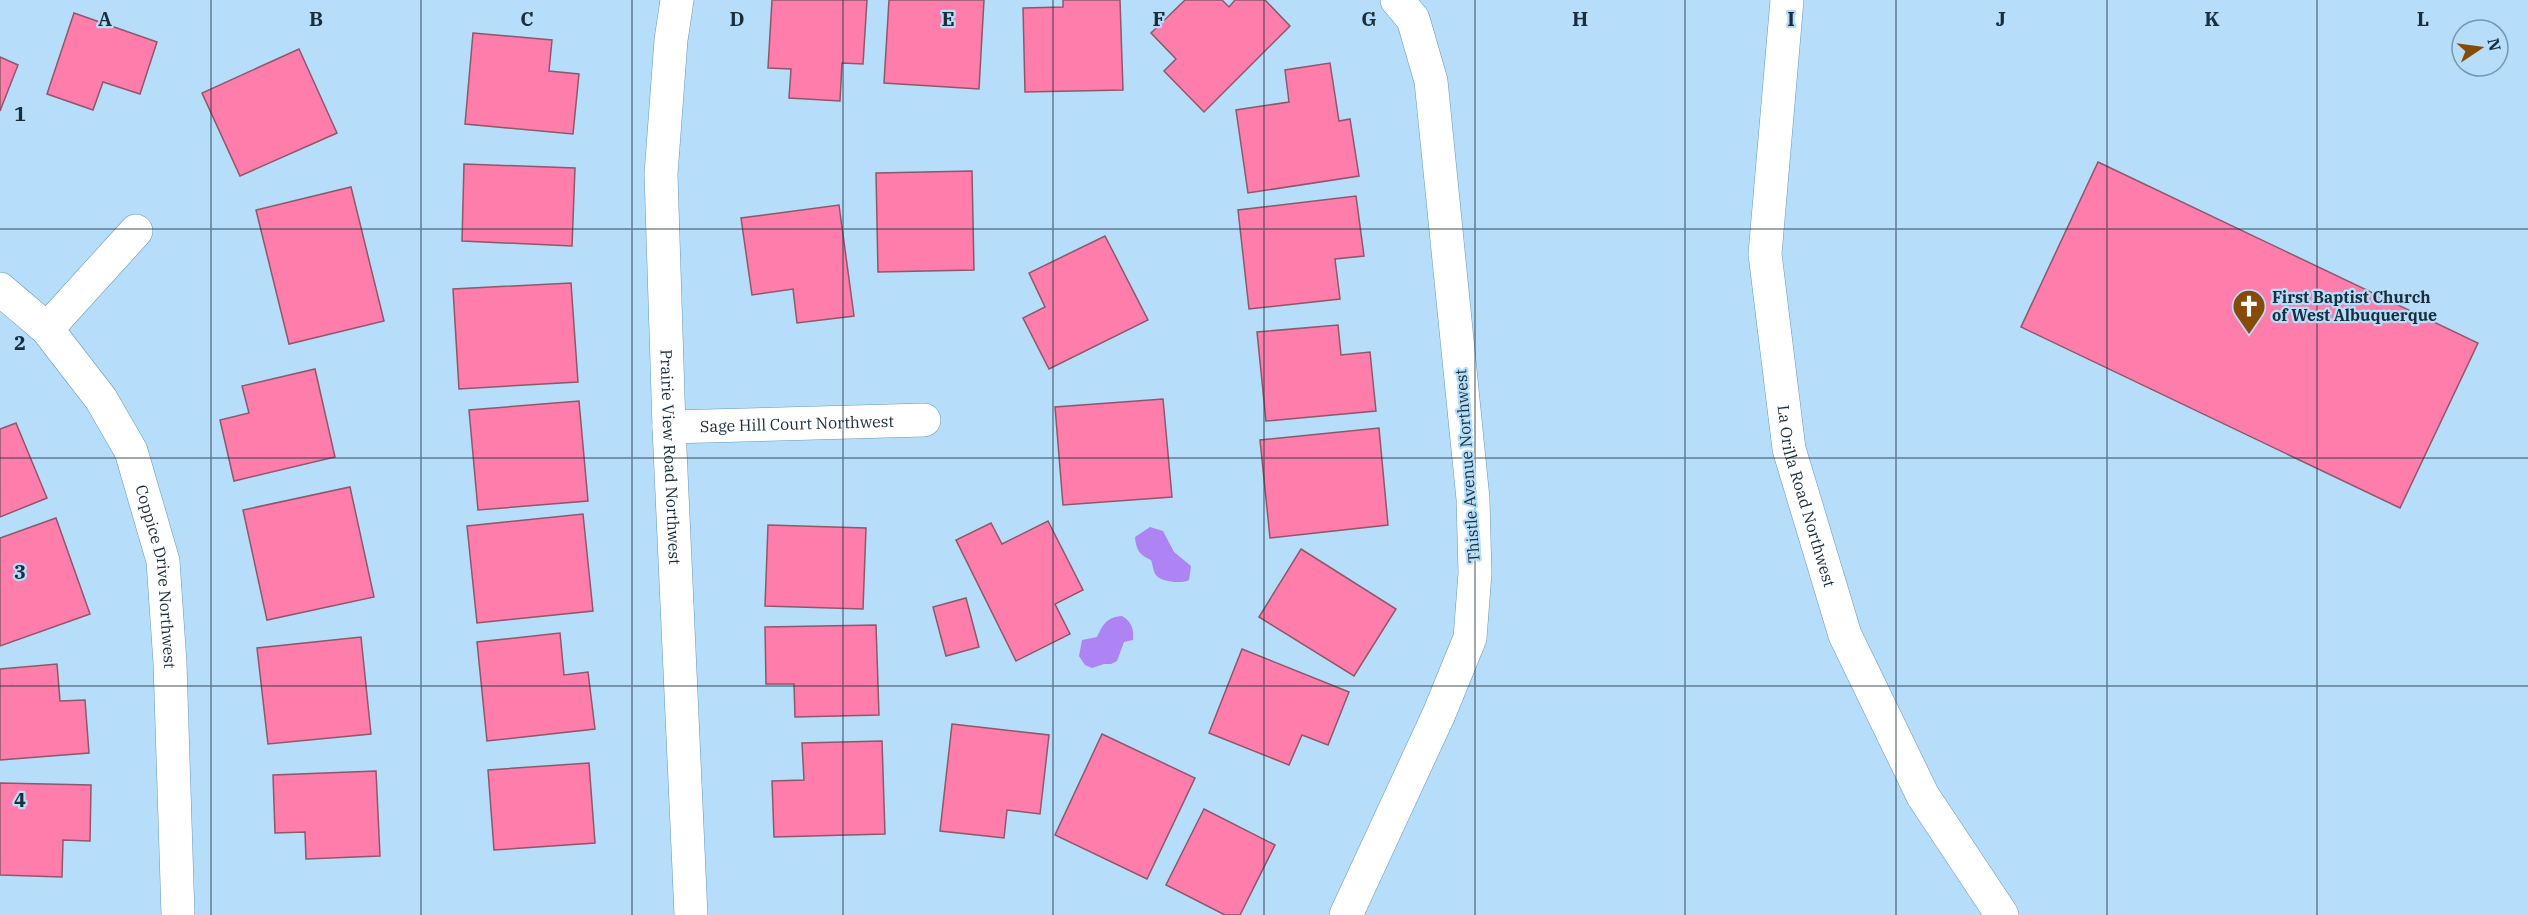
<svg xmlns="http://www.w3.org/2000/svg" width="2528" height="915" font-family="'IBM Plex Serif',serif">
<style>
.water{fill:#ae83f3}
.building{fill:#fe7daa;stroke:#8d5869;stroke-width:1.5}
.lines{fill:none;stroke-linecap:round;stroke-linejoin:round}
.street-casing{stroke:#6697b9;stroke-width:34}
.secondary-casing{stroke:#6697b9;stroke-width:34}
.street{stroke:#fff;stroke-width:33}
.secondary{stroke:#fff;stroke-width:33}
.grid{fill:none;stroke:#192d3b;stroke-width:1.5;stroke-opacity:0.55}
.labels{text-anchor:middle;stroke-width:4.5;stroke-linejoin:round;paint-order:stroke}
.poi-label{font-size:16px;font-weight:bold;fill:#192d3b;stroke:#b6defb;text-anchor:start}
.street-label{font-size:16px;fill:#192d3b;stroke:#b6defb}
.grid-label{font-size:20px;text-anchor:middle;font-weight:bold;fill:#192d3b;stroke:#b6defb;stroke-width:4.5;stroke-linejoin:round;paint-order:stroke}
</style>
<rect width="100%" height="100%" fill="#b6defb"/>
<!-- water -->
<g class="water">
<path d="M1150 527 1163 531 1174 552 1191 566 1189 580C1183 584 1160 582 1156 575 1153 571 1153 565 1151 560 1139 555 1136 549 1135 537Z"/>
<path d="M1122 616C1132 622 1134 629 1133 640L1124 642 1117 661 1111 664H1104L1092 668 1085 665 1079 656 1082 640 1097 637C1103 624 1107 617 1122 616Z"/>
</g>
<!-- building -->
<g class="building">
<path d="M772 0H867L863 64 842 63 840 101 789 98 791 69 768 68Z"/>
<path d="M889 0H984L979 89 884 83Z"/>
<path d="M1063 0H1120L1123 90 1025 92 1023 8 1063 7Z"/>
<path d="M1185 0H1222L1229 7 1235 0H1265L1290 26 1204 112 1164 71 1176 59 1151 33Z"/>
<path d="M74 13 157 42 140 94 103 82 93 110 47 94Z"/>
<path d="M473 33 552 40 549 71 579 74 573 134 465 124Z"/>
<path d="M299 49 337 133 240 176 202 93Z"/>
<path d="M0 57 18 65 0 111Z"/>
<path d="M1330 63 1339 121 1350 119 1359 176 1248 193 1236 110 1289 102 1285 70Z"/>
<path d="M2098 162 2478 343 2400 508 2021 327Z"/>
<path d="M464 164 575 168 572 246 462 241Z"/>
<path d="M972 171 974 270 878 272 876 173Z"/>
<path d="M351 187 384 321 289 344 256 210Z"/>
<path d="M1356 196 1364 256 1335 259 1340 299 1249 309 1238 210Z"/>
<path d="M839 205 854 316 797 323 793 289 752 295 741 218Z"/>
<path d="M1105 236 1148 320 1049 369 1023 318 1045 307 1029 273Z"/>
<path d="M571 283 578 382 459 389 453 289Z"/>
<path d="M1338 325 1341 355 1370 352 1376 411 1266 421 1257 332Z"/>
<path d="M315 369 335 457 234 481 220 420 249 413 242 386Z"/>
<path d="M1163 399 1172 497 1063 505 1055 407Z"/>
<path d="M579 401 588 501 478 510 469 410Z"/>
<path d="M16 423 47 498 0 517V429Z"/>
<path d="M1379 428 1388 525 1270 538 1260 440Z"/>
<path d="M350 487 374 597 267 620 243 510Z"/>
<path d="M583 514 593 611 477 623 467 526Z"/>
<path d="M56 518 90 614 0 646V538Z"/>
<path d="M1048 521 1083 590 1055 604 1070 634 1016 661 956 540 991 523 1002 544Z"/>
<path d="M768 525 866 528 863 609 765 606Z"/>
<path d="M1301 549 1396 609 1354 676 1259 617Z"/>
<path d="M966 598 979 647 946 656 933 607Z"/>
<path d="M876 625 879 715 795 717 794 684H766L765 627Z"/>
<path d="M560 633 564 675 588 672 595 729 487 741 477 642Z"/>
<path d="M361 637 371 734 268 744 257 648Z"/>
<path d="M1242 649 1349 692 1328 745 1302 735 1289 765 1209 733Z"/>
<path d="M57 664 60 701 85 700 89 753 0 760V669Z"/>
<path d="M952 724 1049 735 1040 814 1007 810 1004 838 940 831Z"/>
<path d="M1102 734 1195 778 1147 879 1055 835Z"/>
<path d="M882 741 885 834 774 837 772 781 804 780 802 743Z"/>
<path d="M589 763 595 843 494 850 488 770Z"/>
<path d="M376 771 380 856 306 859 305 832 275 833 273 775Z"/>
<path d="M0 783 91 785 90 841 63 840 62 877 0 875Z"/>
<path d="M1204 809 1275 845 1240 915H1225L1166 885Z"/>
</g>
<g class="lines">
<defs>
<g id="street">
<path id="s1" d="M677 0 671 40 661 174 669 427 691 915"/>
<path id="s2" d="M0 289 47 329 101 399 131 451 163 561 170 663 178 915"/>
<path d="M47 329 136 231"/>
<path id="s3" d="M669 427 924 420"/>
<path d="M1346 915 1439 714 1470 638 1475 573 1473 499 1431 81 1413 19 1397 0"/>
</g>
<g id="secondary">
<path id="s4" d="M1787 0 1765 254 1789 449 1845 635 1923 796 2002 915"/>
</g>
</defs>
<!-- street casing -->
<use href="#street" class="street-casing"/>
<!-- secondary casing -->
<use href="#secondary" class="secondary-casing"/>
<!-- street -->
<use href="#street" class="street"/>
<!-- secondary -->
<use href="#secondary" class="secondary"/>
</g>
<!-- grid -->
<path class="grid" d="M211 0V915M421 0V915M632 0V915M843 0V915M1053 0V915M1264 0V915M1475 0V915M1685 0V915M1896 0V915M2107 0V915M2317 0V915M0 229H2528M0 458H2528M0 686H2528"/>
<!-- icons -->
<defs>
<symbol id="church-pin" viewBox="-11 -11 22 30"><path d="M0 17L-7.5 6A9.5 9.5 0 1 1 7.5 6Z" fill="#874a07" stroke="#b6defb"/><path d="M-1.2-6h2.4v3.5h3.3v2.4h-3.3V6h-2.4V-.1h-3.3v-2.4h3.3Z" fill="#fff"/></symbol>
</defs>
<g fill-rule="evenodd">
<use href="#church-pin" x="2230" y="287" width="38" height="52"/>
</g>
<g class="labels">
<!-- poi labels -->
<g class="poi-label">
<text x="2272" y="303">First Baptist Church<tspan x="2272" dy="18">of West Albuquerque</tspan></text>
</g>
<!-- street labels -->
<g class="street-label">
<text dy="6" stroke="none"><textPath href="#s3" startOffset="128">Sage Hill Court Northwest</textPath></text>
<text dy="6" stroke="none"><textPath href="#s1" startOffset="458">Prairie View Road Northwest</textPath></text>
<text transform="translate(1467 466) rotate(-94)" y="6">Thistle Avenue Northwest</text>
<text dy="6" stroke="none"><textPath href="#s4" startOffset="501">La Orilla Road Northwest</textPath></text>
<text dy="6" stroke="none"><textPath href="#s2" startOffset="339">Coppice Drive Northwest</textPath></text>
</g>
</g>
<g class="grid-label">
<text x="105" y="26">A</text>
<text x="316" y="26">B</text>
<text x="527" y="26">C</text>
<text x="737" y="26">D</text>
<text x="948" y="26">E</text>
<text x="1159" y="26">F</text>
<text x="1369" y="26">G</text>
<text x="1580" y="26">H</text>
<text x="1791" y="26">I</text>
<text x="2001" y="26">J</text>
<text x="2212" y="26">K</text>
<text x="2423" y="26">L</text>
<text x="20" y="121">1</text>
<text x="20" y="350">2</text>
<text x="20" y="579">3</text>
<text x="20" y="807">4</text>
</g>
<!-- north arrow -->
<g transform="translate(2480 48) rotate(77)"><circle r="28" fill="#b6defb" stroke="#7797ae" stroke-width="1.5"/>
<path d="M0-4.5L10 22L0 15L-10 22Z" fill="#874a07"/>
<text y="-9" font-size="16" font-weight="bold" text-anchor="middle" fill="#192d3b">N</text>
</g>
</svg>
